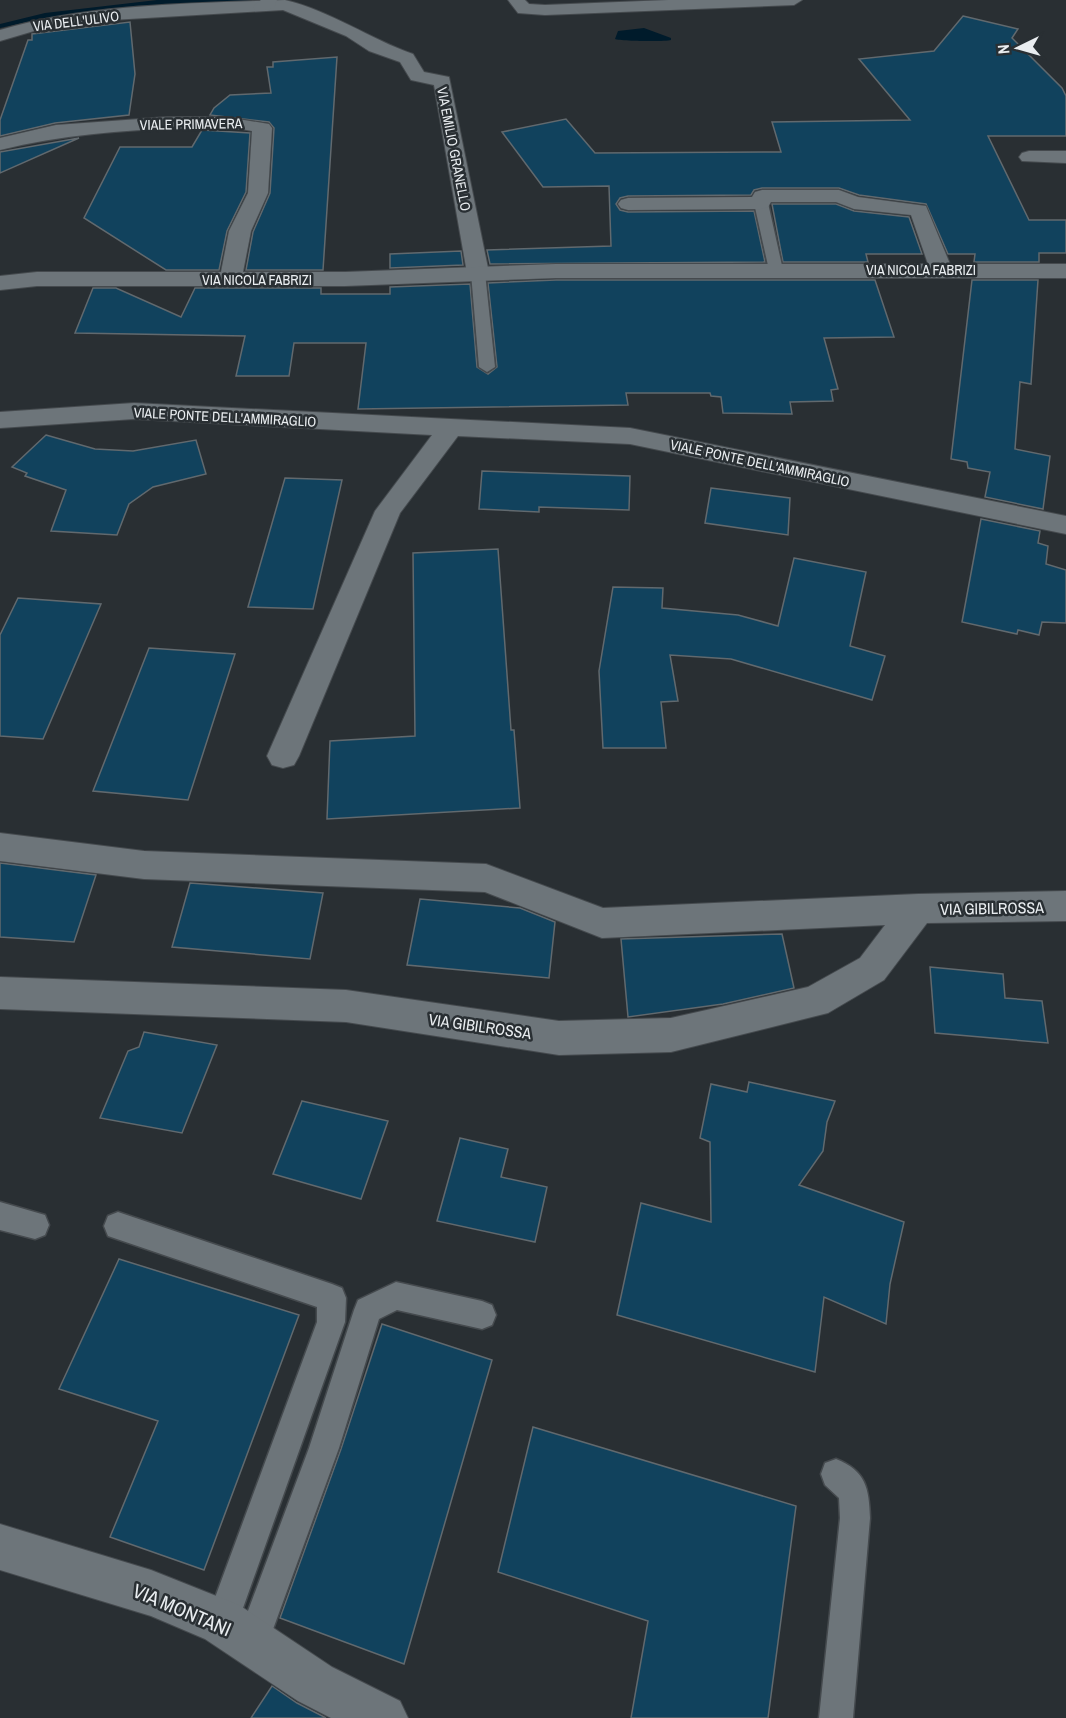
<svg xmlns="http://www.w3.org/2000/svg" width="1066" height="1718" font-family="'Archivo Narrow',sans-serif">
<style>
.water{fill:#001b2b}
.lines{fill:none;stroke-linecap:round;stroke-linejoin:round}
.stream{fill:#001b2b;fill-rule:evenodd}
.building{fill:#11425d;stroke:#61696e;stroke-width:1.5}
.service-casing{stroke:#454a4e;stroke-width:3}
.pedestrian-casing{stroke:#454a4e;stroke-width:2}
.minor-casing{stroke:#454a4e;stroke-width:2}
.service{fill:#6d757a;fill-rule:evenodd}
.pedestrian{fill:#6d757a;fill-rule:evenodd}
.minor{fill:#6d757a;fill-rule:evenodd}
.labels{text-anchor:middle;stroke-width:5;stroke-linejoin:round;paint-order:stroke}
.far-street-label{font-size:14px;fill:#e9edf0;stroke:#292f33}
.street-label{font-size:16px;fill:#e9edf0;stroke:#292f33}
.near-street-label{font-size:20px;fill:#e9edf0;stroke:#292f33}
</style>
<rect width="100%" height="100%" fill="#292f33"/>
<!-- water -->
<path class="water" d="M644 28 671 38V40C665 42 620 41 615 39L618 31Z"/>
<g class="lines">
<!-- stream -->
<path class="stream" d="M157 0H256L253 2C168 4 83 8 0 28V24L45 13Z"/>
</g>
<!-- building -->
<g class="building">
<path d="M963 16 1018 29 1012 38 1062 88 1066 96V136H988L1029 220H1066V253H1039V262H974L975 254H948L926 204 859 195 839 188H762L754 190 751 195 628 196 620 198 616 204 620 210 628 212 754 211 765 262 490 264 487 250 611 246 609 186 543 187 502 132 566 119 595 153 781 152 772 122 910 120 859 59 934 51Z"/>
<path d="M130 22 135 74 129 115 55 123 0 136V120L28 40H32V34Z"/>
<path d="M337 57 323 270H246L253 232 270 193 274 128 269 122 210 115 214 108 230 95 271 93 267 67H273V62Z"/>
<path d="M202 130 250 133 246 192 227 231 219 270H166L84 218 120 147H192Z"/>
<path d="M79 138 0 173V152Z"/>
<path d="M772 204H836L854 211 909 217 922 254H866L868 262H783Z"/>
<path d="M461 251 463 265 390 268V254Z"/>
<path d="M556 280H875L894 337 824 338 838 389 831 390 833 401 790 402 792 414 723 413 721 397 711 396 710 393H626L628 405 358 409 366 343H294L289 376H236L245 336 75 333 93 288H116L181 317 195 288H321V294H390V287L470 284 477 367 488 374 497 367 488 283Z"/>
<path d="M972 280H1038L1031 384 1020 382 1015 449 1050 456 1043 509 985 497 990 472 968 468 967 462 951 459Z"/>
<path d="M46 435 95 449 133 451 196 440 206 474 153 487 129 504 117 535 51 531 66 490 25 476 27 473 12 467Z"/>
<path d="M482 471 630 476 629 510 539 507V512L479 509Z"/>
<path d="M285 478 342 480 313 609 248 607Z"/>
<path d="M711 488 790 498 788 535 705 523Z"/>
<path d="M981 519 1040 531 1038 543 1048 546 1046 564 1066 570V623L1042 622 1039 635 1018 630 1017 634 962 622Z"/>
<path d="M498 549 511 730H514L520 808 327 819 330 741 415 736 413 553Z"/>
<path d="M794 558 866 572 850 646 885 656 872 700 731 659 670 655 678 701 661 702 666 748H603L599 671 613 587 663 588 662 608 738 615 778 626Z"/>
<path d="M18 598 101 604 43 739 0 736V635Z"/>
<path d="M149 648 235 654 188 800 93 791Z"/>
<path d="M0 863 96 875 74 942 0 937Z"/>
<path d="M190 883 323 893 310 959 172 947Z"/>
<path d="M420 899 520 908 555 922 549 978 407 965Z"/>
<path d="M782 934 794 988 723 1004 628 1017 621 939Z"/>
<path d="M930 967 1003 974 1005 998 1042 1001 1048 1043 935 1033Z"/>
<path d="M144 1032 217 1045 182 1133 100 1118 128 1051 139 1047Z"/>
<path d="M749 1082 835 1101 827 1122 823 1151 799 1185 904 1222 890 1284 886 1324 824 1297 815 1372 617 1315 641 1203 711 1222 710 1142 700 1138 711 1084 747 1092Z"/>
<path d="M302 1101 388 1121 361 1199 273 1174Z"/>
<path d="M460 1138 508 1149 501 1177 547 1187 535 1242 437 1221Z"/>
<path d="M119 1259 299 1315 204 1570 110 1537 158 1421 59 1389Z"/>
<path d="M382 1324 492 1360 404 1664 280 1618 341 1449Z"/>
<path d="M533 1427 796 1506 768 1718H631L648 1621 498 1572Z"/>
<path d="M272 1686 297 1703 326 1718H251Z"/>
</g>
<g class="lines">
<defs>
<g id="service">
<path d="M761 199 768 203 783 270 776 274 769 270 754 203Z"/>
<path d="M478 269 485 273 495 367 487 372 479 367 471 273Z"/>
<path d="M0 1202 45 1215 49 1225 45 1235 35 1239 0 1230Z"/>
<path d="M118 1212 332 1284 342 1288 346 1298 345 1322 238 1622 233 1633 222 1638 211 1633 206 1622 317 1322V1307L108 1236 104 1226 108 1216Z"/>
<path d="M396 1282 482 1301 492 1305 496 1315 492 1325 482 1329 397 1310 379 1319 339 1448 268 1643 264 1655 252 1659 240 1655 236 1643 309 1448 354 1310 358 1300Z"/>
<path d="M836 1459C866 1471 869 1488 870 1518L853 1718H819L840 1518 839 1498 825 1485 821 1474 825 1463Z"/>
</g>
<path id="pedestrian" d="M285 0C331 11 370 39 413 54L424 72 449 77 489 273 486 278H470L467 273 434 85 411 80 400 62 369 51 346 36 283 10 112 20 34 31 0 41V30C86 4 195 3 285 0Z"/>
<g id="minor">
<path d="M261 0H277L274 8 261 11 255 10 253 6Z"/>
<path d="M508 0H525L529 4 545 5 668 0H802L794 5 545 15 518 13Z"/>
<path d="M167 117H226L269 124 272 128 268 193 251 231 243 272H345L556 264H928L911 215 854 209 836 202H771L768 207 761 209 628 210 621 208 618 204 621 200 628 198 752 197 755 192 762 190H839L858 197 926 206 950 264H1066V278H556L345 286H37L0 290V276L37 272H221L229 231 248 193 252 131C230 126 205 128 183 128 121 130 61 135 0 150V138L56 125Z"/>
<path d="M1029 151H1066V163L1022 161 1019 157 1022 153Z"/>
<path d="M134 403 630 428 1066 516V534L630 444 458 436 400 513 299 756 294 765 283 768 272 765 267 756 375 511 432 435 134 419 0 428V412Z"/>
<path d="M0 833 144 851 486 864 603 908 918 894 1066 891V921L927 923 884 980 828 1013 671 1052 559 1055 346 1022 0 1009V977L346 990 559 1021 671 1018 808 987 860 958 885 925 602 938 485 892 144 879 0 861Z"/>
<path d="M0 1524 151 1570 239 1605 332 1667 400 1701 408 1718H331L298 1701 205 1639 151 1616 0 1570Z"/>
</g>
</defs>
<!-- service casing -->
<use href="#service" class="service-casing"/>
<!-- pedestrian casing -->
<use href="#pedestrian" class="pedestrian-casing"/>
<!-- minor casing -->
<use href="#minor" class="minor-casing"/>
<!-- service -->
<use href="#service" class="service"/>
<!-- pedestrian -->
<use href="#pedestrian" class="pedestrian"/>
<!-- minor -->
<use href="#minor" class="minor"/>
</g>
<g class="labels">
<!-- far-street labels -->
<g class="far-street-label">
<text transform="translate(76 21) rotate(-7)" y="5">VIA DELL'ULIVO</text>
<text transform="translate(191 124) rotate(-1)" y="5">VIALE PRIMAVERA</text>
<text transform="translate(454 149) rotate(79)" y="5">VIA EMILIO GRANELLO</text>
<text x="921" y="275">VIA NICOLA FABRIZI</text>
<text x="257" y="285">VIA NICOLA FABRIZI</text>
<text transform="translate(225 417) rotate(3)" y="5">VIALE PONTE DELL'AMMIRAGLIO</text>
<text transform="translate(760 463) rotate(12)" y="5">VIALE PONTE DELL'AMMIRAGLIO</text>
</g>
<!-- street labels -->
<g class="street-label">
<text transform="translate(992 908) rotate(-1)" y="6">VIA GIBILROSSA</text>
<text transform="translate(480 1026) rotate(8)" y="6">VIA GIBILROSSA</text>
</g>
<!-- near-street labels -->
<g class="near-street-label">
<text transform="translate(182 1610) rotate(23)" y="7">VIA MONTANI</text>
</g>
</g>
<!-- north arrow -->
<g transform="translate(1018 48) rotate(265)" stroke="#292f33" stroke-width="4.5" paint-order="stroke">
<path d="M0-4.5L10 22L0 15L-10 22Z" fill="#e9edf0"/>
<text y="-9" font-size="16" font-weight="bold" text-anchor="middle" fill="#e9edf0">N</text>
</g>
</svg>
